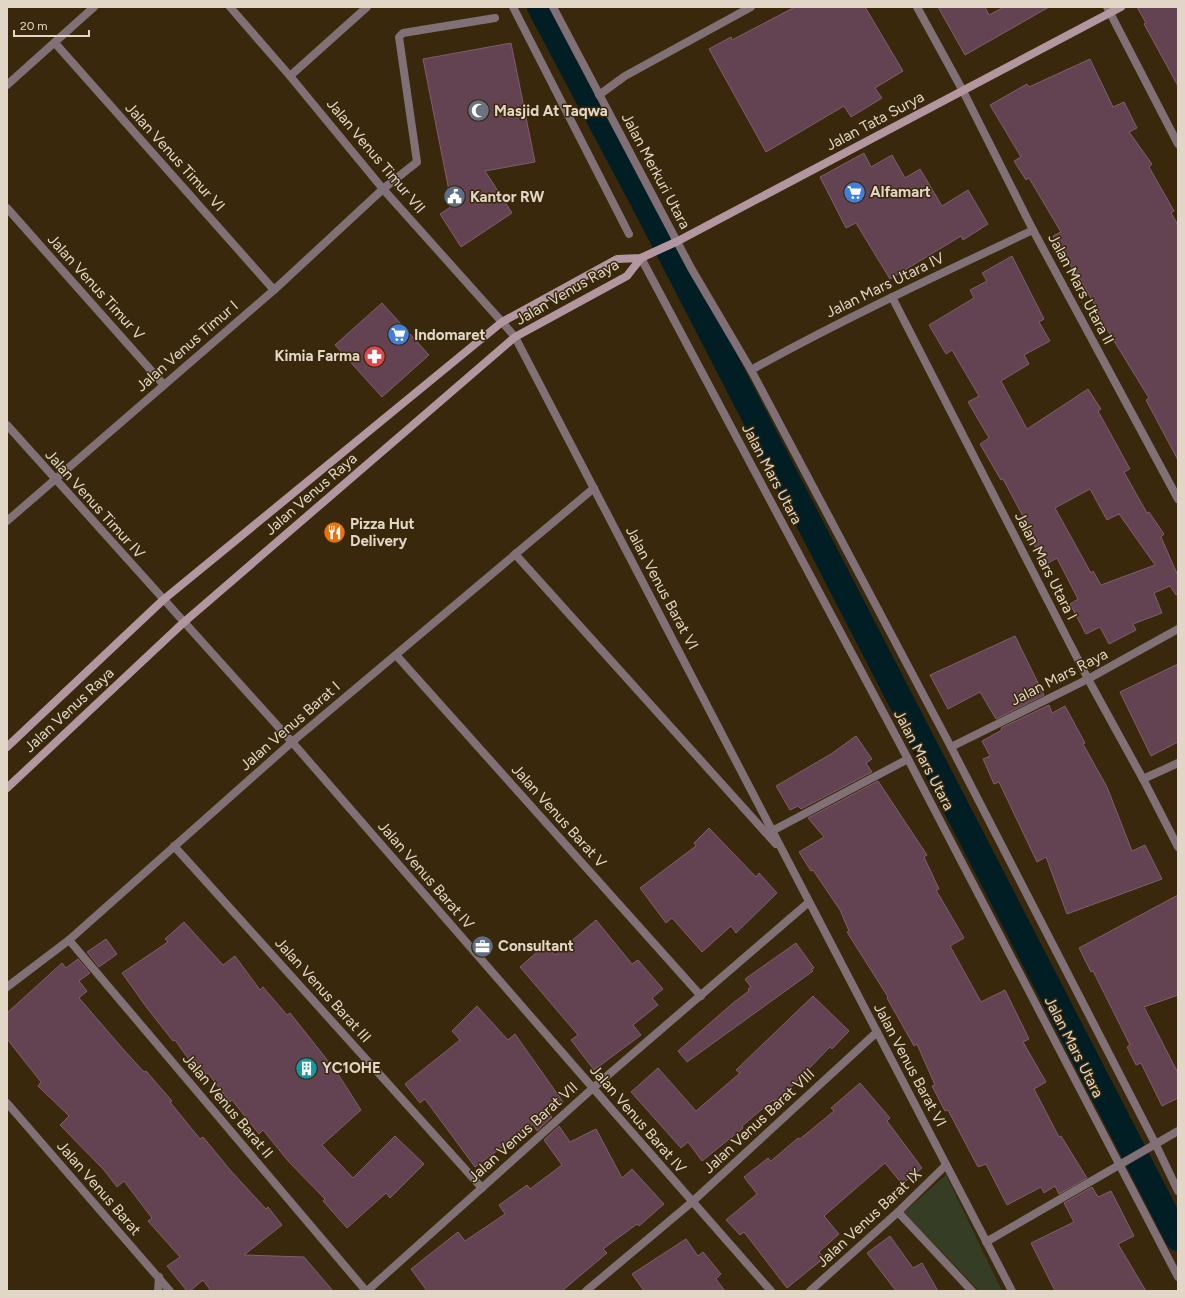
<svg xmlns="http://www.w3.org/2000/svg" width="1185" height="1298" font-family="Figtree,sans-serif">
<style>
.green{fill:#353e24}
.lines{fill:none;stroke-linecap:round;stroke-linejoin:round}
.canal{stroke:#021e25;stroke-width:26}
.building{fill:#634352;stroke:#805e6e;fill-rule:evenodd}
.lane{stroke:#817176;stroke-width:8}
.street{stroke:#817176;stroke-width:8}
.secondary{stroke:#b297a0;stroke-width:8}
.labels{text-anchor:middle;stroke-width:3;stroke-linejoin:round;paint-order:stroke}
.poi-label{font-size:15px;font-weight:bold;fill:#e2d7c7;stroke:#39280b;text-anchor:start}
.street-label{font-size:15px;fill:#e2d7c7;stroke:#39280b}
</style>
<rect width="100%" height="100%" fill="#39280b"/>
<!-- green -->
<path class="green" d="M946 1175 1002 1291H979L904 1212Z"/>
<g class="lines">
<!-- canal -->
<path class="canal" d="M540 7 651 216 1178 1238"/>
</g>
<!-- building -->
<g class="building">
<path d="M795 7H865L903 71 875 88 882 98 851 117 844 106 766 152 709 49 731 37 732 40Z"/>
<path d="M938 7H985L989 15 1004 7H1049L965 55Z"/>
<path d="M1137 7H1178V86L1144 24 1146 23Z"/>
<path d="M511 43 535 162 485 171 512 213 461 247 440 214 452 206 423 59Z"/>
<path d="M1090 59 1113 107 1124 102 1137 128 1129 132 1152 164 1149 167 1174 211 1171 213 1178 225V460L1146 400 1149 398 1097 313 1099 312 1073 267 1072 268 1053 236 1061 232 1029 178 1026 180 1014 161 1021 157 990 105 1027 84 1029 87Z"/>
<path d="M864 153 871 167 892 155 905 178 920 169 942 206 968 190 988 224 963 240 961 236 890 279 856 223 846 228 820 177Z"/>
<path d="M1012 256 1044 319 1039 322 1050 341 1024 355 1029 364 1001 381 1027 429 1088 389 1101 409 1098 411 1130 469 1124 472 1147 513 1149 512 1164 534 1161 537 1178 576V594L1176 595 1170 586 1154 593 1162 613 1133 624 1136 630 1109 644 1100 627 1086 634 1070 604 1078 599 1057 558 1045 565 1030 537 1033 535 1003 479 1001 480 980 444 989 438 968 402 979 396 952 350 946 354 929 325 974 298 970 290 987 281 982 273ZM1090 489 1107 520 1119 514 1155 565 1101 585 1093 571 1091 573 1055 508Z"/>
<path d="M382 303 429 355 382 397 335 345Z"/>
<path d="M1015 636 1044 695 996 719 980 692 948 709 930 675Z"/>
<path d="M1178 664V742L1151 756 1120 692Z"/>
<path d="M1049 705 1052 713 1065 706 1085 743 1083 744 1107 787 1132 851 1145 845 1162 879 1067 914 1046 857 1037 862 999 782 994 784 983 759 990 756 982 741 1002 730 1001 728Z"/>
<path d="M856 736 872 759 866 763 872 772 801 809 798 806 790 810 776 786 831 754Z"/>
<path d="M878 781 927 855 924 857 939 889 936 890 964 938 950 946 981 1002 1005 990 1029 1039 1023 1042 1046 1082 1034 1089 1059 1137 1061 1136 1087 1178 1059 1194 1055 1186 1044 1193 1041 1187 1007 1205 986 1164 978 1167 948 1110 945 1111 932 1086 935 1085 917 1044 914 1046 887 998 888 997 847 932 849 931 840 910 813 870 811 871 799 852 824 837 808 818Z"/>
<path d="M709 828 756 877 759 873 777 893 736 933 731 926 702 952 672 918 666 923 640 888 696 846 694 843Z"/>
<path d="M1178 895V995L1144 1007 1178 1073V1098L1162 1106 1141 1063 1136 1065 1127 1047 1130 1045 1093 971 1091 972 1079 948Z"/>
<path d="M596 920 632 964 638 960 663 989 652 998 658 1005 633 1025 641 1035 594 1070 571 1040 578 1035 520 967 546 944 555 955Z"/>
<path d="M184 922 223 965 235 956 260 990 263 987 287 1015 290 1013 336 1071 361 1110 322 1145 353 1178 395 1136 424 1164 390 1198 386 1193 347 1228 323 1201 325 1199 289 1162 263 1130 259 1134 232 1100 230 1102 208 1073 202 1078 175 1040 173 1041 147 1008 122 973 168 942 165 939Z"/>
<path d="M106 939 117 954 99 967 87 952Z"/>
<path d="M796 943 814 968 811 969 813 971 687 1062 678 1051 733 1003 749 991 748 989 751 987 745 979Z"/>
<path d="M78 959 90 973 79 981 87 991 79 998 123 1049 144 1072 146 1071 172 1101 170 1102 200 1139 203 1137 231 1171 266 1209 268 1207 282 1225 244 1255 304 1257 333 1291H211L203 1280 190 1291H187L167 1266 180 1257 148 1221 152 1218 124 1181 117 1187 104 1170 60 1125 69 1116 38 1086 41 1082 7 1039V1013L62 963 66 968Z"/>
<path d="M813 996 849 1031 832 1049 830 1047 790 1088 791 1089 774 1101 773 1100 742 1126 743 1128 702 1161 688 1142 681 1148 631 1092 658 1068 696 1111 740 1073 736 1070Z"/>
<path d="M477 1006 508 1040 515 1034 563 1102 549 1112 552 1117 537 1131 533 1124 475 1167 425 1099 420 1103 405 1084 460 1040 452 1031Z"/>
<path d="M860 1083 890 1118 887 1121 922 1168 902 1184 885 1163 824 1216 839 1234 819 1252 824 1258 787 1288 744 1232 740 1235 726 1220 757 1194 744 1177 768 1158 771 1161 798 1138 800 1139 834 1111 831 1108Z"/>
<path d="M559 1126 570 1142 596 1129 622 1178 632 1169 664 1204 639 1226 637 1224 603 1249 607 1253 562 1291H427L411 1269 458 1232 465 1241 505 1214 499 1205 527 1185 530 1189 562 1165 544 1140Z"/>
<path d="M1092 1187 1098 1197 1111 1191 1134 1236 1118 1244 1146 1291H1055L1031 1243 1074 1222 1064 1203Z"/>
<path d="M890 1236 913 1268 922 1263 938 1291H896L867 1253Z"/>
<path d="M686 1239 698 1256 703 1252 721 1274 716 1279 725 1291H644L632 1274Z"/>
</g>
<g class="lines">
<!-- lane -->
<g class="lane">
<path d="M383 189 417 162 399 37 403 33 495 18"/>
<path d="M502 322 515 337"/>
<path d="M158 1291 159 1277"/>
</g>
<!-- street -->
<g class="street">
<path d="M230 7 290 76 383 189 502 322"/>
<path d="M513 7 629 234"/>
<path d="M553 7 691 268 751 370 951 747 1155 1143 1178 1191"/>
<path d="M917 7 963 91 1033 230 1178 499"/>
<path d="M1107 7 1178 144"/>
<path d="M55 43 274 290"/>
<path d="M290 76 367 7"/>
<path d="M7 85 94 7"/>
<path d="M599 95 625 76 751 7"/>
<path d="M7 208 164 385"/>
<path d="M641 258 908 759 1178 1277"/>
<path d="M892 297 1088 679 1143 779 1178 847"/>
<path d="M515 337 1012 1291"/>
<path d="M751 370C843 319 938 275 1033 230"/>
<path d="M7 425 292 742 593 1088 771 1291"/>
<path d="M7 521 274 290 383 189"/>
<path d="M515 554 776 844"/>
<path d="M396 655 701 996"/>
<path d="M951 747 1088 679 1178 629"/>
<path d="M1143 779 1178 763"/>
<path d="M772 831 908 759"/>
<path d="M174 846 482 1188"/>
<path d="M69 940 366 1291"/>
<path d="M7 987 69 940 292 742 594 488"/>
<path d="M7 1103 170 1291"/>
<path d="M898 1212 972 1291"/>
<path d="M986 1242 1178 1131"/>
<path d="M367 1291 593 1088 809 902"/>
<path d="M586 1291 692 1202 877 1032"/>
<path d="M810 1291 898 1212 946 1165"/>
</g>
<!-- secondary -->
<g class="secondary">
<path d="M7 747 163 600 502 322 617 259 641 258 678 241 1121 7"/>
<path d="M7 788 183 623 515 337 627 276 641 258"/>
</g>
</g>
<!-- icons -->
<defs>
<symbol id="mosque-disc" viewBox="-11 -11 22 22"><circle r="9.5" fill="#6b7280" stroke="#39280b"/><path d="M3.5-4.9A6 6 0 1 0 3.5 4.9A5 5 0 1 1 3.5-4.9Z" fill="#fff"/></symbol>
<symbol id="supermarket-disc" viewBox="-11 -11 22 22"><circle r="9.5" fill="#3f7fe0" stroke="#39280b"/><path d="M-6-5.5h2.5l.6 2H6L4.5 2H-2.5L-4.4-4H-6ZM-1.5 3.2a1.3 1.3 0 1 0 .1 0ZM3 3.2a1.3 1.3 0 1 0 .1 0Z" fill="#fff"/></symbol>
<symbol id="civic-disc" viewBox="-11 -11 22 22"><circle r="9.5" fill="#5c6f8a" stroke="#39280b"/><path d="M-.6-6.5H3V-4.5H.6V-3L4-1V1h2V6H-6V1h2V-1L-.6-3ZM-1.2 2.5V6h2.4V2.5Z" fill="#fff"/></symbol>
<symbol id="pharmacy-disc" viewBox="-11 -11 22 22"><circle r="9.5" fill="#e0444e" stroke="#39280b"/><path d="M-2-6h4v4h4v4h-4v4h-4v-4h-4v-4h4Z" fill="#fff"/></symbol>
<symbol id="restaurant-disc" viewBox="-11 -11 22 22"><circle r="9.5" fill="#e8710a" stroke="#39280b"/><path d="M-5-6h1v4h1v-4h1v4h1v-4h1v5L-1.5 .5V6h-2V.5L-5-1ZM5-6V6H3V1.5H1.5Q1.5-4 5-6Z" fill="#fff"/></symbol>
<symbol id="office-disc" viewBox="-11 -11 22 22"><circle r="9.5" fill="#5c6f8a" stroke="#39280b"/><path d="M-6-3h4V-5.5h4V-3h4V5H-6ZM-1-4.5V-3h2v-1.5ZM-6 0V1H6V0Z" fill="#fff"/></symbol>
<symbol id="building-disc" viewBox="-11 -11 22 22"><circle r="9.5" fill="#0f9aa8" stroke="#39280b"/><path d="M-4-6H4V6H1V3H-1V6H-4ZM-2.5-4.3h1.7v1.8h-1.7ZM.8-4.3h1.7v1.8H.8ZM-2.5-1h1.7V.8h-1.7ZM.8-1h1.7V.8H.8Z" fill="#fff"/></symbol>
</defs>
<g fill-rule="evenodd">
<use href="#mosque-disc" x="466" y="98" width="25" height="25"/>
<use href="#supermarket-disc" x="842" y="180" width="25" height="25"/>
<use href="#civic-disc" x="442" y="184" width="25" height="25"/>
<use href="#supermarket-disc" x="386" y="322" width="25" height="25"/>
<use href="#pharmacy-disc" x="362" y="344" width="25" height="25"/>
<use href="#restaurant-disc" x="322" y="520" width="25" height="25"/>
<use href="#office-disc" x="470" y="934" width="25" height="25"/>
<use href="#building-disc" x="294" y="1056" width="25" height="25"/>
</g>
<g class="labels">
<!-- poi labels -->
<g class="poi-label">
<text x="494" y="116">Masjid At Taqwa</text>
<text x="870" y="197">Alfamart</text>
<text x="470" y="202">Kantor RW</text>
<text x="414" y="340">Indomaret</text>
<text x="360" y="361" text-anchor="end">Kimia Farma</text>
<text x="350" y="529">Pizza Hut<tspan x="350" dy="17">Delivery</tspan></text>
<text x="498" y="951">Consultant</text>
<text x="322" y="1073">YC1OHE</text>
</g>
<!-- street labels -->
<g class="street-label">
<text transform="translate(875 121) rotate(-28)" y="5">Jalan Tata Surya</text>
<text transform="translate(376 156) rotate(50)" y="5">Jalan Venus Timur VII</text>
<text transform="translate(175 157) rotate(48)" y="5">Jalan Venus Timur VI</text>
<text transform="translate(656 171) rotate(62)" y="5">Jalan Merkuri Utara</text>
<text transform="translate(885 285) rotate(-26)" y="5">Jalan Mars Utara IV</text>
<text transform="translate(96 287) rotate(48)" y="5">Jalan Venus Timur V</text>
<text transform="translate(1081 289) rotate(62)" y="5">Jalan Mars Utara II</text>
<text transform="translate(567 292) rotate(-30)" y="5">Jalan Venus Raya</text>
<text transform="translate(187 346) rotate(-41)" y="5">Jalan Venus Timur I</text>
<text transform="translate(772 474) rotate(62)" y="5">Jalan Mars Utara</text>
<text transform="translate(311 494) rotate(-41)" y="5">Jalan Venus Raya</text>
<text transform="translate(95 504) rotate(48)" y="5">Jalan Venus Timur IV</text>
<text transform="translate(1046 566) rotate(63)" y="5">Jalan Mars Utara I</text>
<text transform="translate(662 588) rotate(62)" y="5">Jalan Venus Barat VI</text>
<text transform="translate(1059 677) rotate(-27)" y="5">Jalan Mars Raya</text>
<text transform="translate(69 710) rotate(-43)" y="5">Jalan Venus Raya</text>
<text transform="translate(290 726) rotate(-41)" y="5">Jalan Venus Barat I</text>
<text transform="translate(924 760) rotate(62)" y="5">Jalan Mars Utara</text>
<text transform="translate(559 816) rotate(48)" y="5">Jalan Venus Barat V</text>
<text transform="translate(426 875) rotate(49)" y="5">Jalan Venus Barat IV</text>
<text transform="translate(323 990) rotate(48)" y="5">Jalan Venus Barat III</text>
<text transform="translate(1074 1047) rotate(63)" y="5">Jalan Mars Utara</text>
<text transform="translate(910 1065) rotate(62)" y="5">Jalan Venus Barat VI</text>
<text transform="translate(228 1106) rotate(50)" y="5">Jalan Venus Barat II</text>
<text transform="translate(638 1119) rotate(49)" y="5">Jalan Venus Barat IV</text>
<text transform="translate(759 1121) rotate(-43)" y="5">Jalan Venus Barat VIII</text>
<text transform="translate(523 1132) rotate(-42)" y="5">Jalan Venus Barat VII</text>
<text transform="translate(99 1188) rotate(49)" y="5">Jalan Venus Barat</text>
<text transform="translate(869 1218) rotate(-43)" y="5">Jalan Venus Barat IX</text>
</g>
</g>
<!-- border -->
<rect width="1185" height="1298" fill="none" stroke="#e2d7c7" stroke-width="16"/>
<!-- scale -->
<path d="M14 30v6h75v-6" fill="none" stroke="#e2d7c7" stroke-width="2"/>
<text x="20" y="30" font-size="12" fill="#e2d7c7" stroke="#39280b" stroke-width="3" paint-order="stroke">20 m</text>
</svg>
